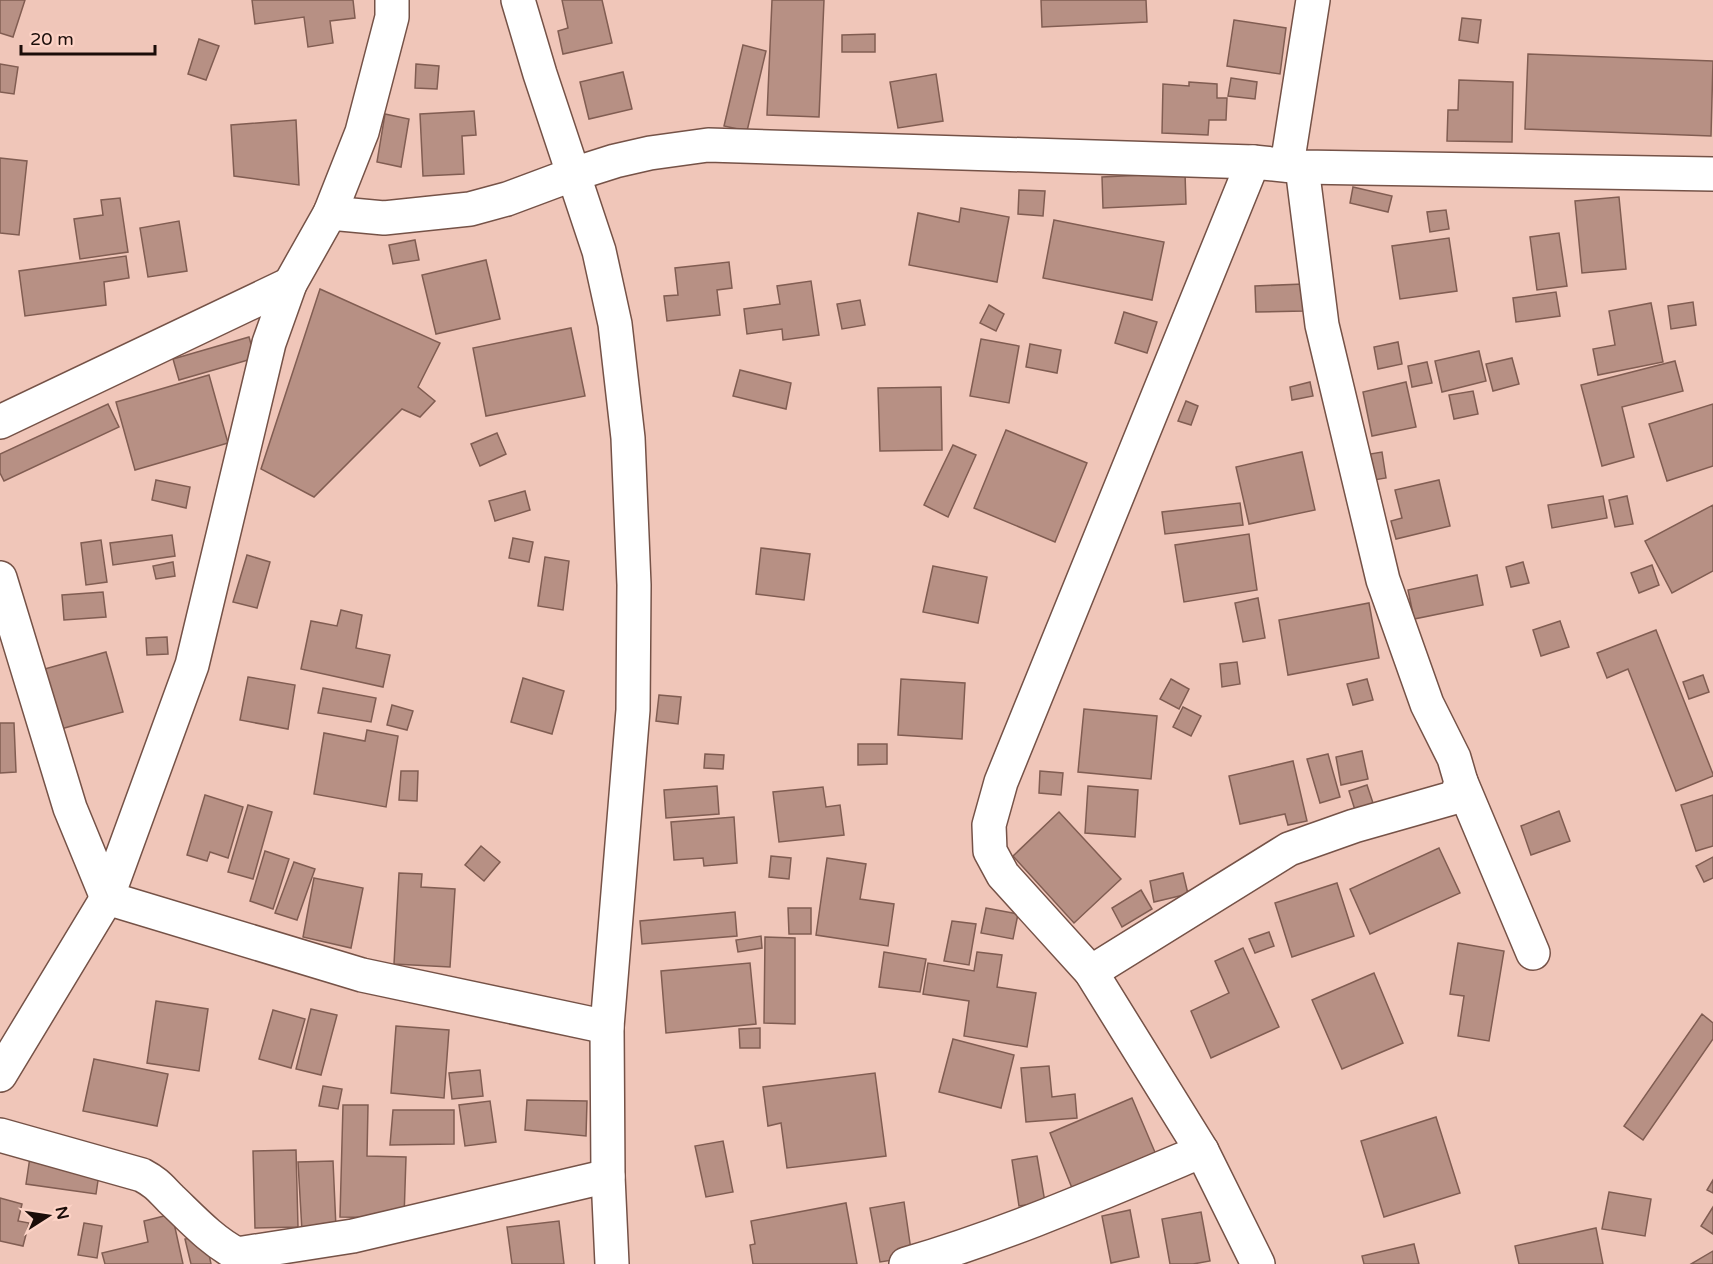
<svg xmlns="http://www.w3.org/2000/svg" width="1713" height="1264" font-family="'Varela Round',sans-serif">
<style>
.building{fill:#b79084;stroke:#815d52;stroke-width:1.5}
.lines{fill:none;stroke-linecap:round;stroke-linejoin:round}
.minor-casing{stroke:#755247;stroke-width:36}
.minor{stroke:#fff;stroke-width:33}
</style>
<rect width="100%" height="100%" fill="#f0c6b9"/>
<!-- building -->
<g class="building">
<path d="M0 0H25L13 37 0 33Z"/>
<path d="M252 0H353L355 18 330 21 333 43 308 47 304 17 255 24Z"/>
<path d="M562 0H602L612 43 563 54 558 31 568 28Z"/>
<path d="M772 0H824L819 117 767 115Z"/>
<path d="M1041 0H1146L1147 22 1042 27Z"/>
<path d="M1462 18 1481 20 1478 43 1459 40Z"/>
<path d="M1234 20 1286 28 1280 74 1227 66Z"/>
<path d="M875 34V52H842V35Z"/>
<path d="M199 39 219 46 206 80 188 74Z"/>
<path d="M743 45 766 51 747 131 724 126Z"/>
<path d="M1528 54 1713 61 1711 136 1525 129Z"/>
<path d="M0 64 18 67 14 94 0 92Z"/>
<path d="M416 64 439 66 437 89 415 88Z"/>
<path d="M623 72 632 109 589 119 580 82Z"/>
<path d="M936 74 943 121 898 128 890 82Z"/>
<path d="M1231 78 1257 82 1255 99 1228 96Z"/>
<path d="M1459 80 1513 82 1512 142 1447 141 1448 110H1458Z"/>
<path d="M1189 82 1217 84V98H1227L1226 120H1209L1208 135 1162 133 1163 84 1189 86Z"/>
<path d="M474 111 476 135 462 136 464 174 423 176 420 114Z"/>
<path d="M385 114 409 119 401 167 377 162Z"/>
<path d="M296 120 299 185 234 176 231 125Z"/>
<path d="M0 158 27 161 19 235 0 233Z"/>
<path d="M1185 173 1186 204 1103 208 1102 177Z"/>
<path d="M1353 187 1392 196 1388 212 1350 203Z"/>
<path d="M1019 190 1045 191 1043 216 1018 214Z"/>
<path d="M1619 197 1626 269 1582 273 1575 201Z"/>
<path d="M120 198 128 252 80 259 74 219 103 215 101 200Z"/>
<path d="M961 208 1009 217 997 282 909 265 918 213 959 222Z"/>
<path d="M1446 210 1449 229 1430 232 1427 212Z"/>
<path d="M1054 220 1164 242 1152 300 1043 278Z"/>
<path d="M179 221 187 271 148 277 140 228Z"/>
<path d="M1559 233 1567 286 1537 290 1530 237Z"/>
<path d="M1449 238 1457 291 1400 299 1392 246Z"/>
<path d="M415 240 419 260 393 264 389 245Z"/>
<path d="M126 256 129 278 104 282 106 305 25 316 19 271Z"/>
<path d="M486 260 500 319 436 334 422 275Z"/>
<path d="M729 262 732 288 717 290 720 315 667 321 664 296 678 295 675 268Z"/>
<path d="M811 281 819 335 783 340 782 329 747 334 744 309 780 304 777 286Z"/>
<path d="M1303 284 1304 311 1256 312 1255 286Z"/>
<path d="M320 289 440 343 418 387 435 401 420 417 402 409 314 497 261 469Z"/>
<path d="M1556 292 1560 316 1516 322 1513 298Z"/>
<path d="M860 300 865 325 842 329 837 304Z"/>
<path d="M1693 302 1696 325 1671 329 1668 306Z"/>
<path d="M1651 303 1663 362 1598 375 1593 349 1615 345 1609 311Z"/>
<path d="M989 305 1004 314 996 331 980 323Z"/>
<path d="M1124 312 1157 322 1147 353 1115 343Z"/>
<path d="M571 328 585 396 486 416 473 348Z"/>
<path d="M249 337 255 358 179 380 173 359Z"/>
<path d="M981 339 1019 346 1009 403 970 396Z"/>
<path d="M1398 342 1402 364 1378 369 1374 347Z"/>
<path d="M1030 344 1061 350 1057 373 1026 367Z"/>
<path d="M1479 351 1486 381 1442 392 1435 361Z"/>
<path d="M1512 358 1519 384 1493 391 1486 364Z"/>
<path d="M1675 361 1683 391 1622 407 1634 457 1602 466 1581 385Z"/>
<path d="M1427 362 1432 383 1412 387 1408 366Z"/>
<path d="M740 370 791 383 786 409 733 396Z"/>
<path d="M209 375 228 443 135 470 116 402Z"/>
<path d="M1310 382 1313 396 1292 400 1290 387Z"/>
<path d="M1406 382 1416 427 1372 436 1363 392Z"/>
<path d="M941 387 942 450 880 451 878 388Z"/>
<path d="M1473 391 1478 414 1454 419 1449 395Z"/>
<path d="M1186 401 1198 406 1191 425 1178 421Z"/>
<path d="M108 404 119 427 4 481 0 473V454Z"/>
<path d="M1713 404V466L1667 481 1649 424Z"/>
<path d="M1006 430 1087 463 1055 542 974 508Z"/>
<path d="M497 433 506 454 480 466 471 444Z"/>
<path d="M953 445 976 455 948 517 924 505Z"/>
<path d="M1302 452 1315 510 1249 524 1236 467Z"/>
<path d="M1382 452 1386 478 1362 482 1358 456Z"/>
<path d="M156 480 190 487 186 508 152 500Z"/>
<path d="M1439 480 1450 526 1396 539 1391 521 1402 518 1395 490Z"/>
<path d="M525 491 530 510 495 521 489 501Z"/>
<path d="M1603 496 1607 518 1552 528 1548 505Z"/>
<path d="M1627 496 1633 524 1615 527 1609 500Z"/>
<path d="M1240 503 1243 525 1165 534 1162 512Z"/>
<path d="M1713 505V571L1672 593 1645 541Z"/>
<path d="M1249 534 1257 590 1184 602 1175 545Z"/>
<path d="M172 535 175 556 113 565 110 543Z"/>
<path d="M513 538 533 542 529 562 509 558Z"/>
<path d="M101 540 107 582 86 585 81 543Z"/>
<path d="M761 548 810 554 804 600 756 594Z"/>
<path d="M247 555 270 562 257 608 233 602Z"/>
<path d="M545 557 569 561 563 610 538 606Z"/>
<path d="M173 562 175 576 156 579 153 566Z"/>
<path d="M1523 562 1529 583 1511 587 1506 567Z"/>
<path d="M1652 565 1659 585 1639 593 1631 573Z"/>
<path d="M933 566 987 577 978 623 923 612Z"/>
<path d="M1477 575 1483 605 1414 619 1408 590Z"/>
<path d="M103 592 106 617 64 620 62 595Z"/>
<path d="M1258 598 1265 638 1243 642 1235 603Z"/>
<path d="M1369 603 1379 658 1288 675 1279 620Z"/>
<path d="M341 610 362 615 356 648 390 655 383 687 301 669 311 621 337 626Z"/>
<path d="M1560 621 1569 647 1541 656 1533 630Z"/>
<path d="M1656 630 1713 774V776L1676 791 1628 669 1607 678 1597 653Z"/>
<path d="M167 637 168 654 147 655 146 638Z"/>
<path d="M106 652 123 712 57 730 41 670Z"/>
<path d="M1237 662 1240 684 1222 687 1220 664Z"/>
<path d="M1703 675 1709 692 1689 699 1683 682Z"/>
<path d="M248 677 295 685 288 729 240 720Z"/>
<path d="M523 678 564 691 552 734 511 722Z"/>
<path d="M901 679 965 683 962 739 898 735Z"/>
<path d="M1171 679 1189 689 1179 709 1160 699Z"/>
<path d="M1367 679 1373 700 1353 705 1347 684Z"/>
<path d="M323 688 376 698 371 722 318 713Z"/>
<path d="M659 695 681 697 678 724 656 721Z"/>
<path d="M392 705 413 711 407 730 387 725Z"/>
<path d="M1183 707 1201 716 1191 736 1173 727Z"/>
<path d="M1084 709 1157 716 1151 779 1078 772Z"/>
<path d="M0 723H14L16 772 0 773Z"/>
<path d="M367 730 398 736 386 807 314 794 324 733 365 741Z"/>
<path d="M858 744H887V764L858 765Z"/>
<path d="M1362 751 1368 779 1341 785 1336 757Z"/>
<path d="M705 754 724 755 723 769 704 768Z"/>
<path d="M1328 754 1340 797 1320 803 1307 759Z"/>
<path d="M1293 761 1307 821 1288 825 1285 814 1240 824 1229 776Z"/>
<path d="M401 771H418L417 801 399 800Z"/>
<path d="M1040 771 1063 773 1061 795 1039 793Z"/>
<path d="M1367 785 1373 803 1355 810 1349 791Z"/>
<path d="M717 786 719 814 666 818 664 790Z"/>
<path d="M1088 786 1138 790 1135 837 1085 833Z"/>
<path d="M823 787 826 807 840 805 844 835 779 842 773 792Z"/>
<path d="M205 795 243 807 228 858 210 852 207 861 187 855Z"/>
<path d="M1713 795V846L1696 851 1681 805Z"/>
<path d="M248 805 272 812 253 879 228 872Z"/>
<path d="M1559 811 1570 841 1531 855 1521 826Z"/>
<path d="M1059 812 1121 879 1074 923 1013 856Z"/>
<path d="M734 817 737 863 704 866 703 858 674 860 671 822Z"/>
<path d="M481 846 500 862 484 881 465 865Z"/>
<path d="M1439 848 1460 893 1370 934 1350 889Z"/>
<path d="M265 851 289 859 273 909 250 901Z"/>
<path d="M771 856 791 858 789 879 769 877Z"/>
<path d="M1713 857V878L1704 882 1696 866Z"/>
<path d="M827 858 866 864 860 899 894 904 888 946 816 935Z"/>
<path d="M294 862 315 869 297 920 275 913Z"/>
<path d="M399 873 422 874 421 887 455 889 450 967 394 964Z"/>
<path d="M1183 873 1188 894 1154 902 1150 881Z"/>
<path d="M314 878 363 888 351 948 303 937Z"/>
<path d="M1337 883 1354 936 1292 957 1275 903Z"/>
<path d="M1141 890 1152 909 1122 927 1112 908Z"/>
<path d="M788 908H811V934H789Z"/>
<path d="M986 908 1018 914 1013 939 981 933Z"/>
<path d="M735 912 737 936 642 944 640 921Z"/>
<path d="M952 921 976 924 969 965 944 961Z"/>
<path d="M1269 932 1274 946 1255 953 1249 939Z"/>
<path d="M761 936 762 948 738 952 736 940Z"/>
<path d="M765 937 795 938V1024L764 1023Z"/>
<path d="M1458 943 1504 951 1489 1041 1458 1036 1464 996 1450 994Z"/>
<path d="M1243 948 1279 1027 1211 1058 1191 1011 1229 993 1215 961Z"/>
<path d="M884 952 926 959 920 992 879 987Z"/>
<path d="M977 952 1002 955 997 987 1036 993 1027 1047 964 1036 969 1001 923 994 928 963 974 971Z"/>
<path d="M750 963 756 1024 666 1033 661 971Z"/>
<path d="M1374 973 1403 1043 1342 1069 1312 1000Z"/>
<path d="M156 1001 208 1009 199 1071 147 1063Z"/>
<path d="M311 1009 337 1015 321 1075 296 1069Z"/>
<path d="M273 1010 305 1019 291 1068 259 1059Z"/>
<path d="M1702 1014 1713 1023V1039L1643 1140 1624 1126Z"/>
<path d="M396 1026 449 1030 444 1098 391 1093Z"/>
<path d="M760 1028V1048H740L739 1029Z"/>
<path d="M953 1039 1014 1055 1001 1108 939 1092Z"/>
<path d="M94 1059 168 1074 157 1126 83 1111Z"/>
<path d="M1049 1066 1052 1097 1075 1094 1077 1118 1026 1122 1021 1068Z"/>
<path d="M480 1070 483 1096 452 1099 449 1073Z"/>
<path d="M875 1073 886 1156 787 1168 781 1123 768 1126 763 1087Z"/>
<path d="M323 1086 342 1089 338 1109 319 1106Z"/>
<path d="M1132 1098 1157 1157 1074 1193 1050 1133Z"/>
<path d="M527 1100 587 1101 586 1136 525 1130Z"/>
<path d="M490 1101 496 1142 465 1146 459 1105Z"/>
<path d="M343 1105H368L367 1156 406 1157 404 1218 340 1217Z"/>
<path d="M393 1110H454V1144L390 1145Z"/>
<path d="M1436 1117 1460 1193 1384 1217 1361 1141Z"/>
<path d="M723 1141 733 1192 706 1197 695 1146Z"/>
<path d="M296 1150 298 1227 255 1228 253 1151Z"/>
<path d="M1037 1156 1045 1202 1019 1206 1012 1160Z"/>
<path d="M30 1157 100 1167 96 1194 26 1184Z"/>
<path d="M333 1161 336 1228 302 1231 298 1162Z"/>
<path d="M1713 1180V1193L1707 1190Z"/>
<path d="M1609 1192 1651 1199 1645 1236 1602 1229Z"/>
<path d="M0 1198 22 1204 18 1221 29 1223 23 1246 0 1241Z"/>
<path d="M904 1202 912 1257 880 1262 870 1208Z"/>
<path d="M846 1203 857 1264H753L750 1245 755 1244 751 1221Z"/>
<path d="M1713 1207V1234L1701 1226Z"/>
<path d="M1130 1210 1139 1257 1111 1263 1102 1216Z"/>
<path d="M1201 1212 1210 1261 1193 1264H1170L1162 1219Z"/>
<path d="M172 1214 183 1264H105L102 1253 148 1242 144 1221Z"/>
<path d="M559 1221 564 1264H512L507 1227Z"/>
<path d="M84 1223 102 1226 97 1258 78 1255Z"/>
<path d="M1596 1228 1603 1264H1519L1515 1246Z"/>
<path d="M205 1235 211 1264H191L185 1239Z"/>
<path d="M1414 1244 1419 1264H1364L1362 1256Z"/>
<path d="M1713 1251V1264H1691Z"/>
</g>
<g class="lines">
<defs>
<g id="minor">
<path d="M518 0 540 74 599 251 615 324 628 438 634 585 633 710 607 1027 608 1176 612 1264"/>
<path d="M1253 162 1001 782 989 825 990 851 1003 875 1091 972 1202 1151 1258 1264"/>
<path d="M1287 165 1313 0"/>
<path d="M330 213 384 218 470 209 507 199 574 174 615 161 650 153 708 145 1253 162 1302 167 1713 174"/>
<path d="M0 422 290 284"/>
<path d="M0 578 70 808 107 898"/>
<path d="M1461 782 1533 953"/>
<path d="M107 898 362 975 607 1027"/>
<path d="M1091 972 1289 849 1354 826 1456 797 1461 782 1454 758 1427 704 1383 580 1322 325 1302 167"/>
<path d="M0 1075 107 898 192 665 269 343 290 284 330 213 362 132 392 17V0"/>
<path d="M0 1135 142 1175C157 1183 160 1188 171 1199 192 1219 212 1241 237 1254L353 1236 608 1176"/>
<path d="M906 1264C1007 1235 1104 1192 1202 1151"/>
</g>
</defs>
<!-- minor casing -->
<use href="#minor" class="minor-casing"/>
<!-- minor -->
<use href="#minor" class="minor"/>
</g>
<!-- north arrow -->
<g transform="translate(48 1216) rotate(78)" stroke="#fdd3c6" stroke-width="4.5" paint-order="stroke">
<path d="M0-4.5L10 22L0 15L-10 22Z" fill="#1b0d09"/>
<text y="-9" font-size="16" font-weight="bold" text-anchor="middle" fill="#1b0d09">N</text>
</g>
<!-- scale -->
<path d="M21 45v9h134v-9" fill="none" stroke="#1b0d09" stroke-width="3"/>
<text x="30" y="45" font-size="18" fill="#1b0d09" stroke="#fdd3c6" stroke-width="4.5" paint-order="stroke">20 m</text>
</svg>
